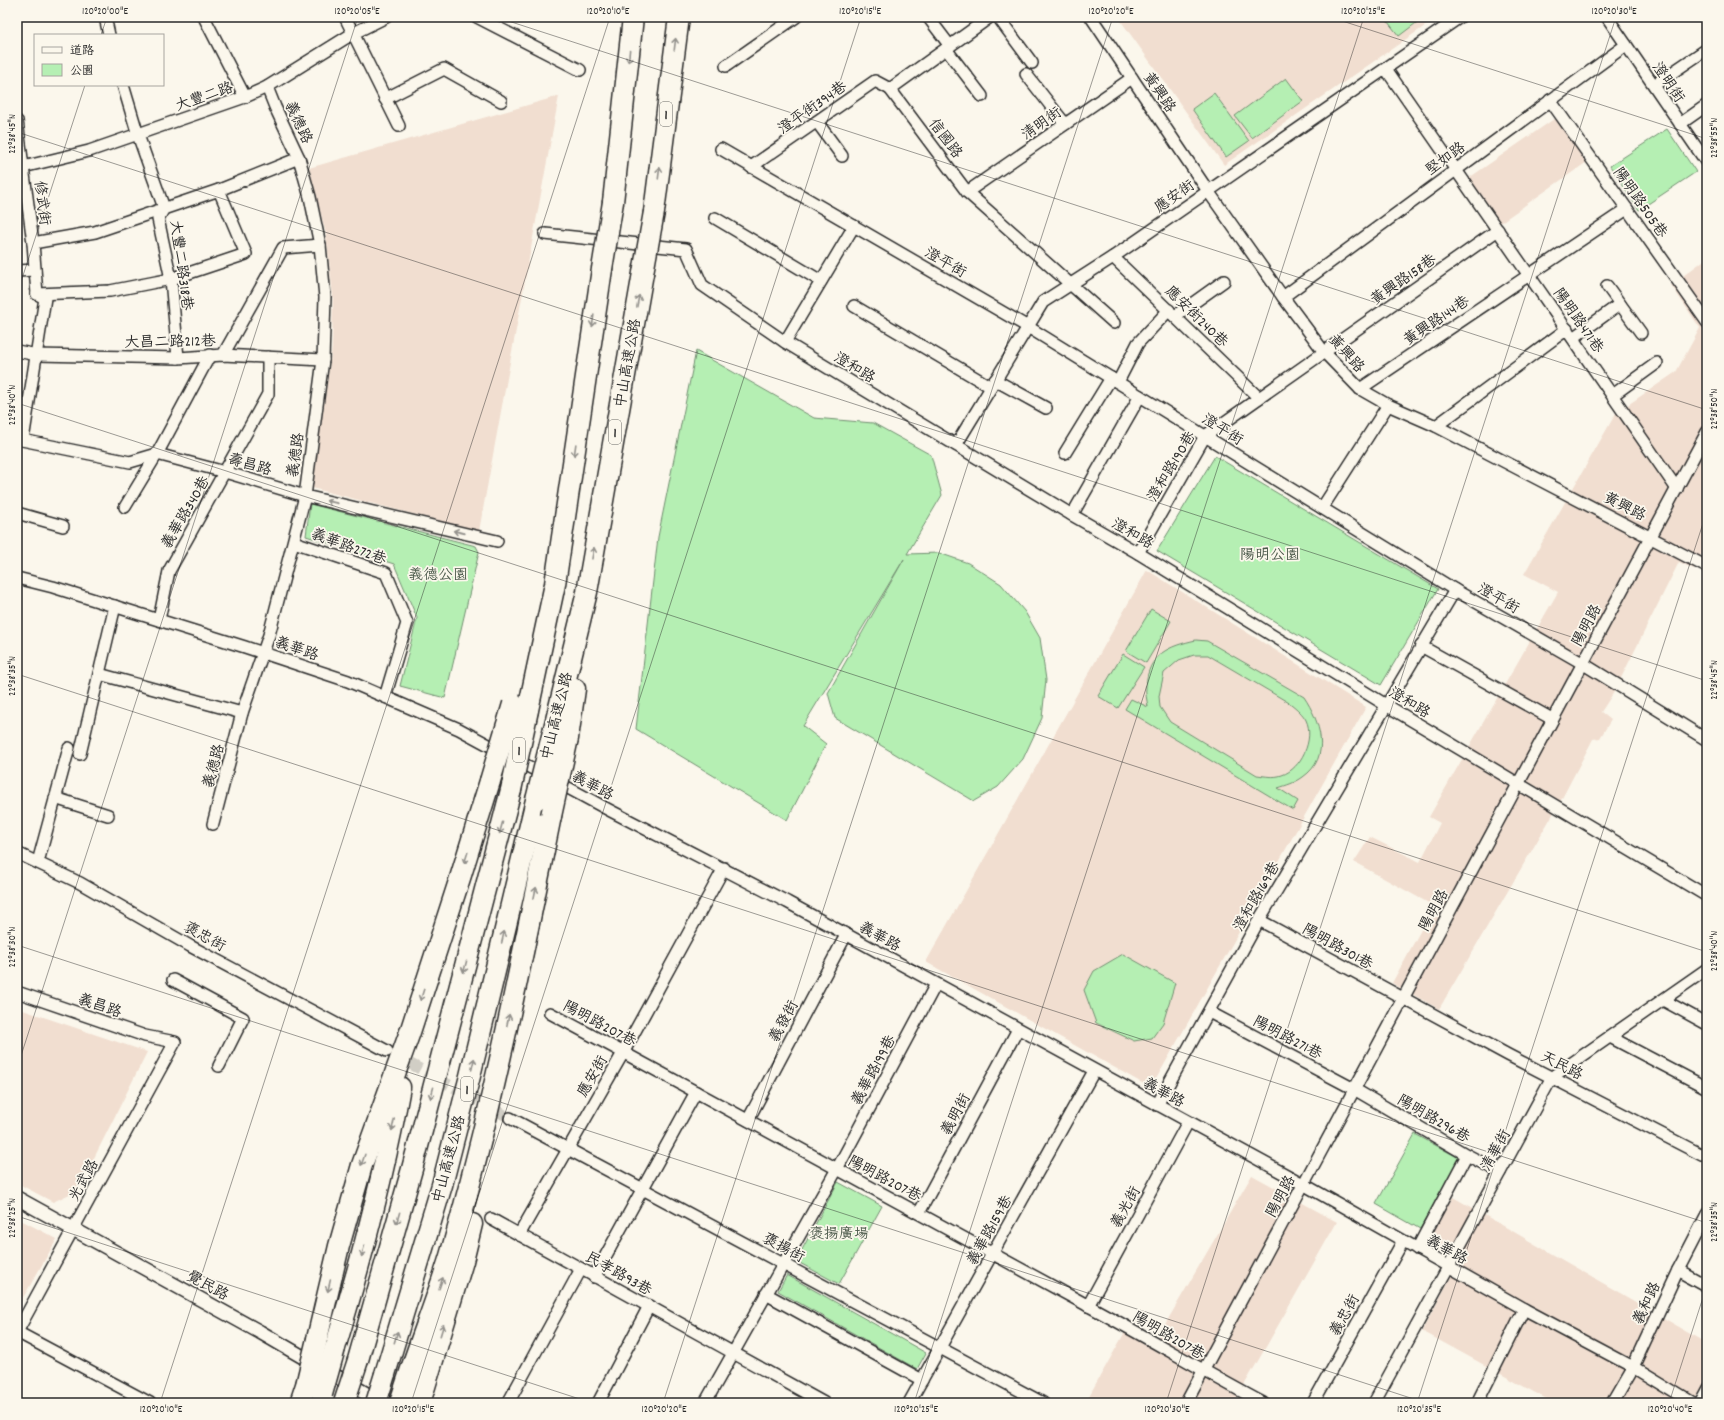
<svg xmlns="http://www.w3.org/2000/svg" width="1724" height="1420" font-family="Dekko,'LXGW WenKai TC',sans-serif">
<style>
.built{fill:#f1ded0}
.green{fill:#b5efb3;stroke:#708d6f;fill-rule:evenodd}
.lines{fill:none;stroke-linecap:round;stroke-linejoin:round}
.minor-tunnel{stroke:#d1cec5;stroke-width:11;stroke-dasharray:11 5.5;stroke-linecap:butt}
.minor-casing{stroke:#2b2b2b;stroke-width:14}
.tertiary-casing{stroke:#2b2b2b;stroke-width:16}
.motorway-casing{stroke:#2b2b2b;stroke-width:23}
.minor{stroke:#fbf7ec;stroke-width:11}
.tertiary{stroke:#fbf7ec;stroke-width:13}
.motorway{stroke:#fbf7ec;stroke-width:20}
.motorway-bridge-casing{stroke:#2b2b2b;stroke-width:23;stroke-linecap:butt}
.motorway-bridge{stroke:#fbf7ec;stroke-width:20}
.oneway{stroke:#93918c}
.ticks{fill:none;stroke:#2b2b2b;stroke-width:1;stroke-opacity:0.45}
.labels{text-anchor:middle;stroke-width:3.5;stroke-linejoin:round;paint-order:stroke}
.shield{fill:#fbf7ec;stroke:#696865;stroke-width:1}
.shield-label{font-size:14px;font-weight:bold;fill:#2b2b2b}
.street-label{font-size:15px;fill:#2b2b2b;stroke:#fbf7ec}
.park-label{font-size:15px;fill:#4e5c4d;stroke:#fbf7ec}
.neatline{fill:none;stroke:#2b2b2b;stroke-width:1.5}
.ticks-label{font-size:10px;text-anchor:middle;fill:#2b2b2b}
</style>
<rect width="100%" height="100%" fill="#fbf7ec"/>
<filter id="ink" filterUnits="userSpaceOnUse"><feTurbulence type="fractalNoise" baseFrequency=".025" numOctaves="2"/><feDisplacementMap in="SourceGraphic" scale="8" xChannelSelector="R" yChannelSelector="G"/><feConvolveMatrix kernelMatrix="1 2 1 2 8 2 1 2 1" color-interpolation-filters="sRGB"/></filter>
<g filter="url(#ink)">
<!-- built -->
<g class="built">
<path d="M1118 17H1438L1224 165Z"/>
<path d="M559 96 479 531 312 488 332 348 333 296 326 234 309 168Z"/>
<path d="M1554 119 1561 123 1587 162 1497 225 1466 180Z"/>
<path d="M1707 258V543L1694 569 1679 562 1614 692 1601 712 1611 720 1600 738 1593 739 1560 802 1439 1009 1392 983 1434 906 1354 862 1370 837 1420 862 1440 823 1429 817 1558 592 1524 574 1616 413 1676 372 1700 328 1671 285Z"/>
<path d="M1147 570 1366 707 1151 1088 926 962Z"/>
<path d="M17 1008 147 1052 78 1190 53 1202 17 1183Z"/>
<path d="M1252 1175 1337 1222 1234 1403H1085L1129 1325 1156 1340Z"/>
<path d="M1453 1197 1707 1343V1403H1554L1422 1331 1459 1262 1425 1245Z"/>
<path d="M17 1218 57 1239 17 1308Z"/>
</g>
<!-- green -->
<g class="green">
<path d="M1384 17H1424L1399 36Z"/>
<path d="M1286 78 1303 101 1252 138 1235 116Z"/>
<path d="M1214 93 1249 141 1226 157 1192 109Z"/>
<path d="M1667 129 1696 172 1639 210 1610 166Z"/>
<path d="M696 351 814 418 873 423 931 455 942 495 907 554 939 553 968 563 1001 584 1025 612 1040 638 1046 680 1042 718 1023 759 998 787 974 801 835 718 828 693 904 559 803 726 826 744 787 820 636 729 658 537Z"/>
<path d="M1215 456 1438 589 1381 685 1157 551Z"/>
<path d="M310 504 476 546 479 552 445 698 400 686 417 618 394 564 306 536Z"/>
<path d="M1151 609 1171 621 1146 663 1126 651Z"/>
<path d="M1196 640 1207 641 1304 697C1320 721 1332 757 1303 777 1295 783 1287 785 1278 788L1298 801 1293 810 1125 709 1131 699 1148 707C1147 700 1145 693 1146 686 1148 654 1169 646 1196 640ZM1194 655H1208L1291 704C1296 708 1303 714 1306 720 1315 739 1301 769 1282 775 1274 778 1265 776 1257 775L1170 722 1160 707 1159 696 1164 673 1179 660Z"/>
<path d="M1123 654 1144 667 1118 708 1098 696Z"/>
<path d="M1123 954 1175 983 1163 1023 1152 1038 1134 1041 1096 1023 1084 990 1094 971Z"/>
<path d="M1415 1134 1459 1158 1420 1229 1376 1204Z"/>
<path d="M838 1182 882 1206 839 1284 796 1261Z"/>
<path d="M787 1275 926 1353 917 1369 778 1291Z"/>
</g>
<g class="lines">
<!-- minor-tunnel -->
<path class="minor-tunnel" d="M396 1056 510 1118"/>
<defs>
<g id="minor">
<path d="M105 17 109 35"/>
<path d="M204 17 245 97"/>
<path d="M345 17 399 126"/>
<path d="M477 17 580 70"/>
<path d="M928 17 950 46"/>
<path d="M990 17 890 89 967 192 1114 323"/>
<path d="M998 17 1032 63"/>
<path d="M1091 17 1208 191 1283 297 1324 352 1360 389 1388 405 1436 426 1707 567"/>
<path d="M1607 17 1707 163"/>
<path d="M946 49 982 96"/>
<path d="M726 66 796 17"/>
<path d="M1386 69 1677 489"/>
<path d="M1026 74 1065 124"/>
<path d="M123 85 138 135 164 208 158 219 171 279 178 358"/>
<path d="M1654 85 1707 49"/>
<path d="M385 99 444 69 501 101"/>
<path d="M1550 100 1707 322"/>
<path d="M17 121 33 243 37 294"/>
<path d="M817 122 842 156"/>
<path d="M1680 124 1707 105"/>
<path d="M721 149 1028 327 1455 590 1582 663 1707 740"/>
<path d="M751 167 875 81 890 89"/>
<path d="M17 168 23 167 89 151 245 97 267 87 352 34 386 17"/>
<path d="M967 192 1132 78"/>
<path d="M715 218 821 281"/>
<path d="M545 234 686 249 702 285 785 342 1072 515 1138 553 1386 705 1707 896"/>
<path d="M33 243 95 232 219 190 299 158"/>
<path d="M1113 257 1259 398"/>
<path d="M17 271 35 270"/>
<path d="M1607 286 1641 333"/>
<path d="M37 294 110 291 171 279 246 254 219 190"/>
<path d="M1283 297 1626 45"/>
<path d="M854 306 991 387"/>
<path d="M1175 316 1224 281"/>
<path d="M1573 338 1620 304"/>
<path d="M785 342 854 226"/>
<path d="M17 351 37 355 178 358 223 355 323 360"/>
<path d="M223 355 283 248 320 245"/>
<path d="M995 380 1046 408"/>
<path d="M1118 382 1138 343 1169 310"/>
<path d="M1360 389 1627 209"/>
<path d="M1613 395 1657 363"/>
<path d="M1436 426 1567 329"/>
<path d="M17 439 130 462 157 454 225 472 305 496 497 541"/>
<path d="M23 440 45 298 37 294"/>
<path d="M956 445 1043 302 1113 257 1460 17"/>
<path d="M1065 453 1111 378"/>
<path d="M125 507 157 454 210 355"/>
<path d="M1322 508 1388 405"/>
<path d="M17 513 63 526"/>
<path d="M1072 515 1140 396"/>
<path d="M294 542 386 573 407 623 385 697"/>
<path d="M1138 553 1205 436 1498 230"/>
<path d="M17 578 53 587 245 647 348 681 459 729 609 810 787 902 1303 1184 1524 1309 1633 1367 1692 1403"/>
<path d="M159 620 169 571 268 394V357"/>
<path d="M1421 646 1552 719"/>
<path d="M99 674 242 713"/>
<path d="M80 754 115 606"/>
<path d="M55 798 108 815"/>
<path d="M213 824 242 713 269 635 305 496 323 360 325 297 320 245 310 197 299 158 275 107 267 87"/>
<path d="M17 853 80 883 190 946 387 1051"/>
<path d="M38 862 69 748"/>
<path d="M1259 920 1508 1055 1702 1155 1707 1151"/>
<path d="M173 980 243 1018 219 1066"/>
<path d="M17 992 145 1036 175 1042 17 1332"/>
<path d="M1663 1000 1707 1024"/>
<path d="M1209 1012 1354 1089 1467 1155 1500 1172"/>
<path d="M550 1013C729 1109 907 1207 1085 1304 1145 1336 1203 1371 1263 1403"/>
<path d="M1610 1037 1707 1088"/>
<path d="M1157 1105 1259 920 1455 590"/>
<path d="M510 1118 1043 1403"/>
<path d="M748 1120 846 935"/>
<path d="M919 1213 1018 1029"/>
<path d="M491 1219 824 1403"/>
<path d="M519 1235 623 1053 724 868"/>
<path d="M1417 1249 1467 1155"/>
<path d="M1678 1270 1707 1286"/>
<path d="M594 1277 696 1092"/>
<path d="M766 1294 922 1380"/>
<path d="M1088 1306 1188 1122"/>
<path d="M17 1332 150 1403"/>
<path d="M508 1403 581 1269"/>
<path d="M598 1403 649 1306"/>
<path d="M705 1403 837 1169 936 984"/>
<path d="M909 1403 1094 1071"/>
<path d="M1186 1403 1707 432"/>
<path d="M1313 1403 1403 1241"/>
<path d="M1374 1403 1552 1077 1707 969"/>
<path d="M1477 1403 1524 1309"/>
<path d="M1612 1403 1633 1367 1678 1270 1707 1214"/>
<path d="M1699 1403 1707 1388"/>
</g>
<path id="tertiary" d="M17 1198 260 1332 382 1403"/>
<g id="motorway">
<path d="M613 202 633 17"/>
<path d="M654 212 679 17"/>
<path d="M528 710 555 584 602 269"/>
<path d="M554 728 587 592 643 273"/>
<path d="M568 738 575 689"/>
<path d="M317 1339 339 1246 362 1165 410 1032 461 875 490 781"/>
<path d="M335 1348C361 1262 384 1175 400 1087"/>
<path d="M358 1360 412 1169 511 790"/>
<path d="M385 1374 442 1185 470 1076 536 800"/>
<path d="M300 1403 306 1385"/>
<path d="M400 1403C415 1353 435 1305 450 1256 492 1111 521 963 551 816"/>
<path d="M420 1403 463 1261 472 1224"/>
</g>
</defs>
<!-- minor casing -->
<use href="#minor" class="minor-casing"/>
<!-- tertiary casing -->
<use href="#tertiary" class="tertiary-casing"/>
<!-- motorway casing -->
<use href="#motorway" class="motorway-casing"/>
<!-- minor -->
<use href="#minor" class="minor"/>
<!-- tertiary -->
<use href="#tertiary" class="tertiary"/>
<!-- motorway -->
<use href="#motorway" class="motorway"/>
<defs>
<g id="motorway-bridge">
<path d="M602 269 613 202"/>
<path d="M643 273 654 212"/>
<path d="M490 781 513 704"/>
<path d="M511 790 528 710"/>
<path d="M536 800 554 728"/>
<path d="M551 816 568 738"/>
<path d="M306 1385 317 1339"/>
<path d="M322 1394 335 1348"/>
<path d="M344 1403 358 1360"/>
<path d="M376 1403 385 1374"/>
</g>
</defs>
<!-- motorway-bridge casing -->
<use href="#motorway-bridge" class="motorway-bridge-casing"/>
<!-- motorway-bridge -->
<use href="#motorway-bridge" class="motorway-bridge"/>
</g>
<!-- one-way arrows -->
<defs><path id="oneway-shaft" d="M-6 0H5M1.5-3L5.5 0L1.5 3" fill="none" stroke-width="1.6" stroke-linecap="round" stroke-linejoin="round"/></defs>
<g class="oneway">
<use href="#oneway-shaft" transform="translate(675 44) rotate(-83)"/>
<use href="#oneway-shaft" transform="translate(629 56) rotate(96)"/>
<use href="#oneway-shaft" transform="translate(659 173) rotate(-83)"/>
<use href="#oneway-shaft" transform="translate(638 301) rotate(-79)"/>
<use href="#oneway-shaft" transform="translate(593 321) rotate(98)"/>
<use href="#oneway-shaft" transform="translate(575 450) rotate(98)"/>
<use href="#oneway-shaft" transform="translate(332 502) rotate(-167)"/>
<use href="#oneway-shaft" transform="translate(459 532) rotate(-167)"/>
<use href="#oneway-shaft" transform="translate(593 553) rotate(-80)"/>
<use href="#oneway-shaft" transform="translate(501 828) rotate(105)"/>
<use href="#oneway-shaft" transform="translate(466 858) rotate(107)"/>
<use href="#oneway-shaft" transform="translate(535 893) rotate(-78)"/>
<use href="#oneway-shaft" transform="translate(503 937) rotate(-77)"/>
<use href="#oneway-shaft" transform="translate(465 967) rotate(105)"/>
<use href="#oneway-shaft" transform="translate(422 995) rotate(108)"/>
<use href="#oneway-shaft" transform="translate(508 1020) rotate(-78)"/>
<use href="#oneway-shaft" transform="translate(473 1064) rotate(-77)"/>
<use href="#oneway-shaft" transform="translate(432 1093) rotate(105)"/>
<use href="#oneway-shaft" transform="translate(393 1125) rotate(102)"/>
<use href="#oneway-shaft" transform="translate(363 1160) rotate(109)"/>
<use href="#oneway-shaft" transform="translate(398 1218) rotate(106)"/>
<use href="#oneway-shaft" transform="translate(363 1251) rotate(105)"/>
<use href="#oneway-shaft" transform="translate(441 1283) rotate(-71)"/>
<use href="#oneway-shaft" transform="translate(329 1286) rotate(103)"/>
<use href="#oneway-shaft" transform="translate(442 1330) rotate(-73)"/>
<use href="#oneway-shaft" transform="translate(396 1337) rotate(-73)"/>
</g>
</g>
<!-- ticks -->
<path class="ticks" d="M496 17 1707 410M1330 17 1707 139M101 35 107 17M17 132 1707 681M17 294 85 85M17 403 1707 952M17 674 1707 1223M17 945 1426 1403M17 1068 358 17M17 1216 592 1403M160 1403 610 17M411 1403 861 17M663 1403 1113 17M914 1403 1364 17M1166 1403 1616 17M1417 1403 1707 511M1669 1403 1707 1285"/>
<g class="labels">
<!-- shield labels -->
<g class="shield">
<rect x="660" y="102" width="12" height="24" rx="3"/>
<rect x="609" y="420" width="12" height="24" rx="3"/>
<rect x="513" y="738" width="12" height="24" rx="3"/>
<rect x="461" y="1077" width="12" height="24" rx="3"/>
</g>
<g class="shield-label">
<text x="666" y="119">1</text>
<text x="615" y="437">1</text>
<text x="519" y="755">1</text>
<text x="467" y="1094">1</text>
</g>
<!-- street labels -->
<g class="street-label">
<text transform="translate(1669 82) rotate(56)" y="5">澄明街</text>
<text transform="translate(1160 92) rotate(56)" y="5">黃興路</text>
<text transform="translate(204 96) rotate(-19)" y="5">大豐二路</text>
<text transform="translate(812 107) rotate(-35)" y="5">澄平街394巷</text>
<text transform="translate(299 122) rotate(65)" y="5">義德路</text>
<text transform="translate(1041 123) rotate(-35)" y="5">清明街</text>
<text transform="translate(946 138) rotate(53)" y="5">信國路</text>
<text transform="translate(1445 158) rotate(-36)" y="5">堅如路</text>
<text transform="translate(1174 196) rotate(-35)" y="5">應安街</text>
<text transform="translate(1641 202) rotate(55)" y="5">陽明路505巷</text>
<text transform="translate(43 203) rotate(83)" y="5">修武街</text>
<text transform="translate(946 262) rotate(30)" y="5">澄平街</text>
<text transform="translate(182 265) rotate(82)" y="5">大豐二路318巷</text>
<text transform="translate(1403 279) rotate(-35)" y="5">黃興路158巷</text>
<text transform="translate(1197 316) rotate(44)" y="5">應安街240巷</text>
<text transform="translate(1436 320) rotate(-34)" y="5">黃興路144巷</text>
<text transform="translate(1579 320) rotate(55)" y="5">陽明路471巷</text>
<text transform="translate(170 341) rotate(-1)" y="5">大昌二路212巷</text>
<text transform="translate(1347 353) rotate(48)" y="5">黃興路</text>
<text transform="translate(627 363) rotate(-80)" y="5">中山高速公路</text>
<text transform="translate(855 367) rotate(31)" y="5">澄和路</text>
<text transform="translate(1223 429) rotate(32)" y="5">澄平街</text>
<text transform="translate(295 455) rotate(-82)" y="5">義德路</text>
<text transform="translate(250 464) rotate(16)" y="5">壽昌路</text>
<text transform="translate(1171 466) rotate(-59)" y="5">澄和路190巷</text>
<text transform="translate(1625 506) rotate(27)" y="5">黃興路</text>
<text transform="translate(185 512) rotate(-60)" y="5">義華路340巷</text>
<text transform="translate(1133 533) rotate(30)" y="5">澄和路</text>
<text transform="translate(349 546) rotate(20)" y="5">義華路272巷</text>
<text transform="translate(1499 598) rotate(30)" y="5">澄平街</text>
<text transform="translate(1586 625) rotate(-62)" y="5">陽明路</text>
<text transform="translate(297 648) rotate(19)" y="5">義華路</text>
<text transform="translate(1410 702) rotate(31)" y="5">澄和路</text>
<text transform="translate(556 716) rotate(-76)" y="5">中山高速公路</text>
<text transform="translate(213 766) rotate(-75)" y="5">義德路</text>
<text transform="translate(593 785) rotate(28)" y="5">義華路</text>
<text transform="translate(1256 896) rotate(-60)" y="5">澄和路169巷</text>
<text transform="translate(1433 910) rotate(-62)" y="5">陽明路</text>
<text transform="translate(205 936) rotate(29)" y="5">褒忠街</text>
<text transform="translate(880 936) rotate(29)" y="5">義華路</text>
<text transform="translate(1338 946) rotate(29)" y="5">陽明路301巷</text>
<text transform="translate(100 1005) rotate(19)" y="5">義昌路</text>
<text transform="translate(783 1021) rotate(-62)" y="5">義發街</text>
<text transform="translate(600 1023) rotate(28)" y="5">陽明路207巷</text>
<text transform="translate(1288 1037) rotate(28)" y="5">陽明路271巷</text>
<text transform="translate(1562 1065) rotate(27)" y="5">天民路</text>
<text transform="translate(873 1070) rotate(-62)" y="5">義華路199巷</text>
<text transform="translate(592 1076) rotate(-60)" y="5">應安街</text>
<text transform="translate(1164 1092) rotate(29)" y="5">義華路</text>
<text transform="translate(955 1114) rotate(-62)" y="5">義明街</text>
<text transform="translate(1434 1118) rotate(30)" y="5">陽明路296巷</text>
<text transform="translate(1495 1150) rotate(-61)" y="5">清華街</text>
<text transform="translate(448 1159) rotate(-75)" y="5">中山高速公路</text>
<text transform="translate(885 1178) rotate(28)" y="5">陽明路207巷</text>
<text transform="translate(83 1180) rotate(-61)" y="5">光武路</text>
<text transform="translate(1280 1196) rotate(-62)" y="5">陽明路</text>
<text transform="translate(1125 1207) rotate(-61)" y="5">義光街</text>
<text transform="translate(989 1230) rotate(-61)" y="5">義華路159巷</text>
<text transform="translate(784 1247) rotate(28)" y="5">褒揚街</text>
<text transform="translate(1447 1249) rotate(29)" y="5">義華路</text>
<text transform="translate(619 1273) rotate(29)" y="5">民孝路93巷</text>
<text transform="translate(208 1285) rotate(29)" y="5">覺民路</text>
<text transform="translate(1646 1303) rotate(-65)" y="5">義和路</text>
<text transform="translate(1344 1315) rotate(-61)" y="5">義忠街</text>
<text transform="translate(1169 1335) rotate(30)" y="5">陽明路207巷</text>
</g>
<!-- park labels -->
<g class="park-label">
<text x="1270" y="559">陽明公園</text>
<text x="438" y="579">義德公園</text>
<text x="839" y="1238">褒揚廣場</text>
</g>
</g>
<!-- margin -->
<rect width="1724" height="1420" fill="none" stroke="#fbf7ec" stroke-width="44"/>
<!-- legend -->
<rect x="34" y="34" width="130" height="52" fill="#fbf7ec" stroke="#a8a59f"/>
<rect x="42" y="47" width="20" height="6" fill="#fbf7ec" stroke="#a8a59f"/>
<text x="70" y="54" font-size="12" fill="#2b2b2b">道路</text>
<rect x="42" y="64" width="20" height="12" fill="#b5efb3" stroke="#a8a59f"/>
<text x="70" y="74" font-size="12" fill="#2b2b2b">公園</text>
<rect x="22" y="22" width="1680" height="1376" class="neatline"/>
<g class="ticks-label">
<text x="105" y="14">120°20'00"E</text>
<text x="357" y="14">120°20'05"E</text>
<text x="608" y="14">120°20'10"E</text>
<text x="860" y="14">120°20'15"E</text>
<text x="1111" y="14">120°20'20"E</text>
<text x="1363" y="14">120°20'25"E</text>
<text x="1614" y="14">120°20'30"E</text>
<text transform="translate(11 134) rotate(-90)" y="4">22°38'45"N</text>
<text transform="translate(1713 138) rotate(-90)" y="4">22°38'55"N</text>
<text transform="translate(11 405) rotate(-90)" y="4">22°38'40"N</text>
<text transform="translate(1713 409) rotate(-90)" y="4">22°38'50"N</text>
<text transform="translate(11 676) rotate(-90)" y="4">22°38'35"N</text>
<text transform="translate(1713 680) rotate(-90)" y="4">22°38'45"N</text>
<text transform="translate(11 947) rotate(-90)" y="4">22°38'30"N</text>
<text transform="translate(1713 951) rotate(-90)" y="4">22°38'40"N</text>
<text transform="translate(11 1218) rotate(-90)" y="4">22°38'25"N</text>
<text transform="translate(1713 1222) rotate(-90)" y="4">22°38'35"N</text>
<text x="161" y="1412">120°20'10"E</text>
<text x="413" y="1412">120°20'15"E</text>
<text x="664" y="1412">120°20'20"E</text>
<text x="916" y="1412">120°20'25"E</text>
<text x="1167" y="1412">120°20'30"E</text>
<text x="1419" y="1412">120°20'35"E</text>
<text x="1670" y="1412">120°20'40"E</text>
</g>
</svg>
